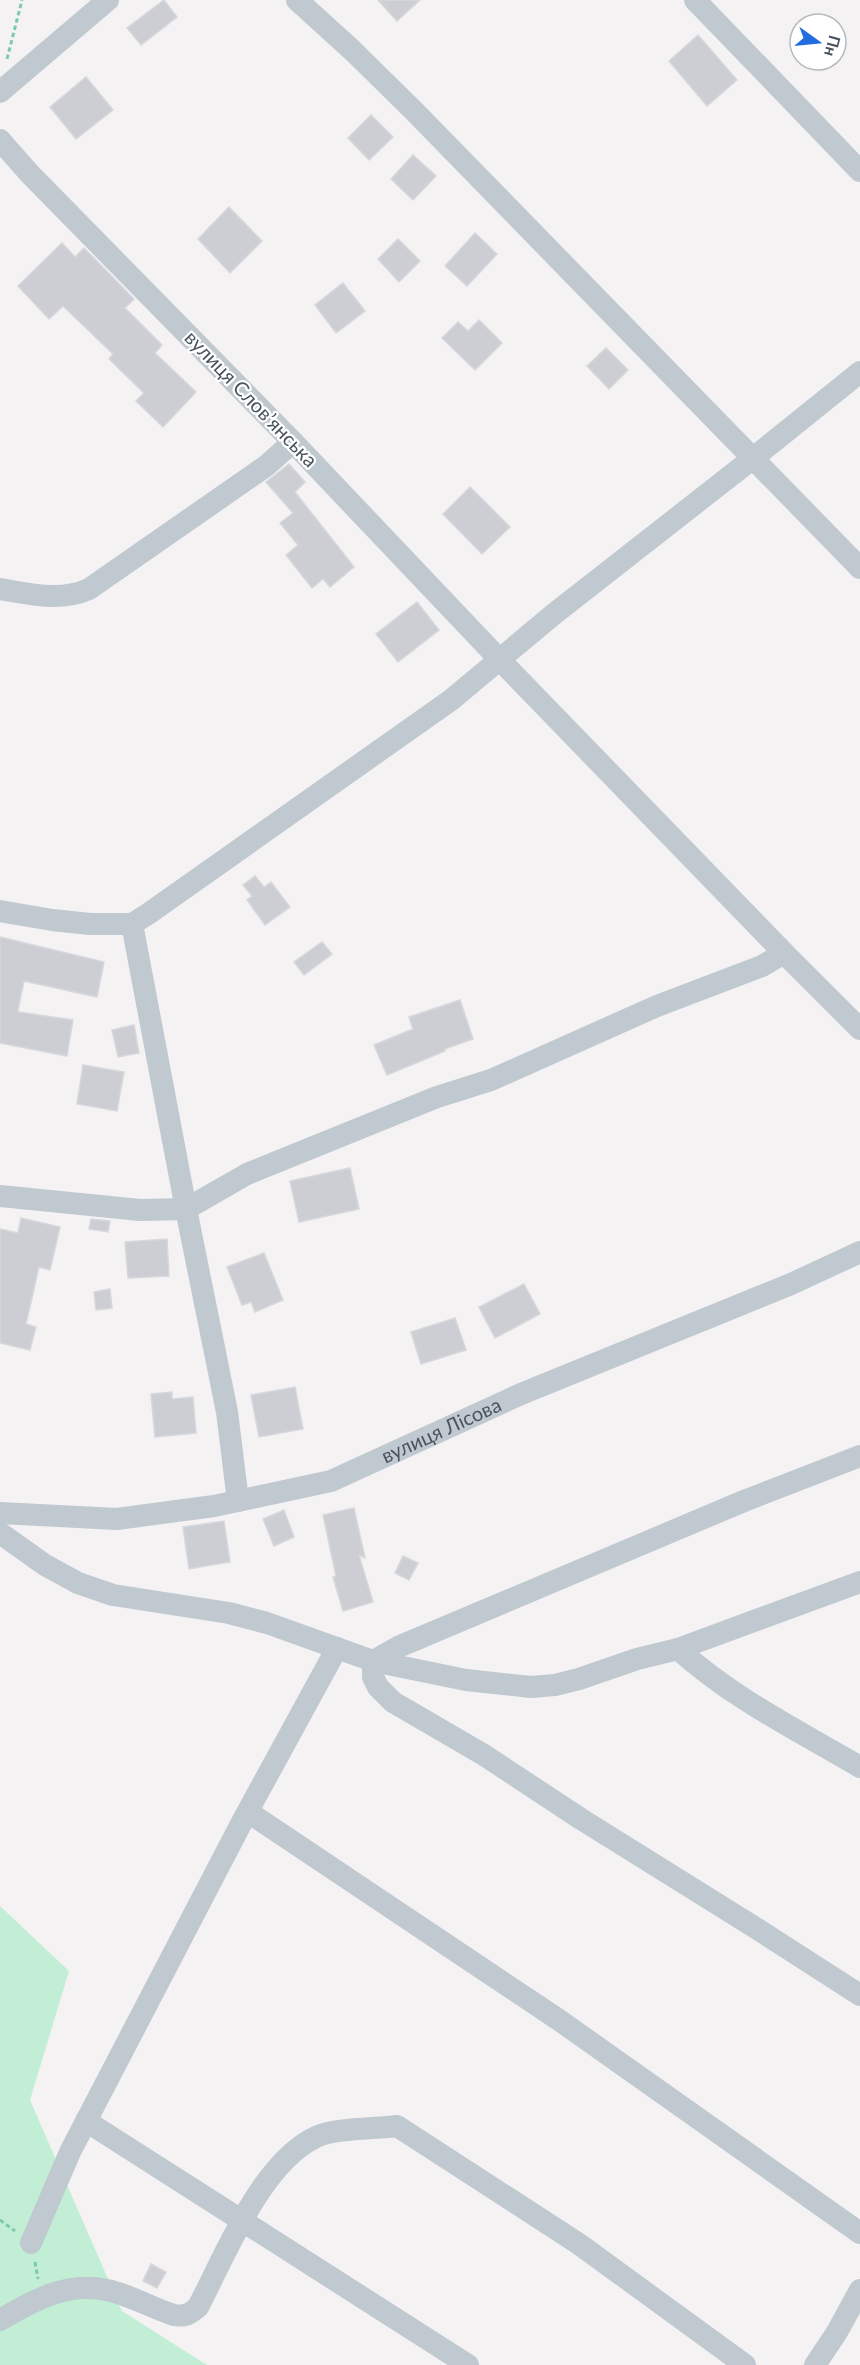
<svg xmlns="http://www.w3.org/2000/svg" width="860" height="2365" font-family="Lato,sans-serif">
<style>
.green{fill:#c3eed6}
.building{fill:#ccced4;stroke:#d6d8dd;stroke-width:1.5}
.lines{fill:none;stroke-linecap:round;stroke-linejoin:round}
.path{stroke:#7ccba8;stroke-width:3;stroke-dasharray:4.5 3;stroke-linecap:butt}
.minor{stroke:#c0c8d0;stroke-width:22}
.labels{text-anchor:middle;stroke-width:4.5;stroke-linejoin:round;paint-order:stroke}
.street-label{font-size:20px;fill:#4a545f;stroke:#fff}
</style>
<rect width="100%" height="100%" fill="#f4f2f2"/>
<!-- green -->
<path class="green" d="M0 1906 69 1971 30 2100 122 2311 207 2365H0Z"/>
<!-- building -->
<g class="building">
<path d="M164 0 177 17 141 45 127 28Z"/>
<path d="M378 0H420L397 21Z"/>
<path d="M698 35 737 80 707 106 669 61Z"/>
<path d="M86 77 113 110 76 139 50 107Z"/>
<path d="M371 115 393 137 369 160 348 138Z"/>
<path d="M413 155 436 176 413 200 391 179Z"/>
<path d="M229 207 262 241 230 273 198 239Z"/>
<path d="M475 233 497 254 467 286 445 266Z"/>
<path d="M398 239 420 261 399 282 378 259Z"/>
<path d="M62 243 75 257 84 248 134 299 125 308 162 345 155 353 196 392 163 427 136 401 144 393 109 359 113 354 63 306 49 319 18 286Z"/>
<path d="M343 283 365 311 336 333 315 305Z"/>
<path d="M479 320 502 343 475 370 442 338 458 322 468 331Z"/>
<path d="M606 348 628 370 609 389 587 366Z"/>
<path d="M289 464 305 482 295 492 354 567 330 587 323 579 312 588 286 555 298 545 280 523 293 513 266 482Z"/>
<path d="M470 487 510 527 482 554 443 514Z"/>
<path d="M417 602 439 630 398 662 376 634Z"/>
<path d="M255 876 264 887 271 882 290 907 265 925 247 900 252 896 243 885Z"/>
<path d="M0 937 104 962 97 997 24 981 18 1010 19 1012 73 1020 67 1056 0 1043Z"/>
<path d="M322 942 332 954 304 975 294 962Z"/>
<path d="M460 1000 473 1039 445 1049V1051L387 1075 374 1045 413 1029 409 1017Z"/>
<path d="M134 1025 139 1053 118 1057 112 1030Z"/>
<path d="M83 1065 124 1072 117 1111 77 1104Z"/>
<path d="M350 1168 359 1209 299 1222 290 1181Z"/>
<path d="M21 1218 60 1227 50 1270 39 1267 26 1324 36 1327 30 1350 0 1343V1229L18 1233Z"/>
<path d="M91 1219 110 1221 108 1232 89 1229Z"/>
<path d="M167 1239 169 1276 128 1278 125 1242Z"/>
<path d="M264 1253 283 1300 255 1312 251 1302 242 1305 227 1267Z"/>
<path d="M524 1284 540 1314 495 1338 479 1307Z"/>
<path d="M110 1289 112 1308 96 1310 94 1292Z"/>
<path d="M455 1318 466 1350 421 1364 411 1332Z"/>
<path d="M295 1387 303 1429 259 1437 251 1395Z"/>
<path d="M172 1392V1399L193 1397 196 1433 155 1437 151 1394Z"/>
<path d="M354 1508 365 1558 359 1555 373 1602 343 1611 333 1577 336 1576 323 1515Z"/>
<path d="M284 1510 294 1537 274 1546 263 1519Z"/>
<path d="M224 1521 230 1562 189 1569 183 1527Z"/>
<path d="M403 1556 418 1563 409 1580 395 1573Z"/>
<path d="M151 2264 166 2272 157 2288 143 2281Z"/>
</g>
<g class="lines">
<!-- path -->
<g class="path">
<path d="M7 59 22 0"/>
<path d="M0 2220 15 2231"/>
<path d="M35 2262 38 2279"/>
</g>
<!-- minor -->
<g class="minor">
<path d="M297 0 352 50 414 111 860 568"/>
<path d="M695 0 860 171"/>
<path d="M0 92 108 0"/>
<path d="M0 140 29 173 293 442 500 660 784 953"/>
<path d="M0 589C30 594 60 602 89 589L266 466 293 442"/>
<path d="M0 911 52 920 90 924H132L148 914 451 700 554 614 752 459 860 372"/>
<path d="M132 924 186 1209 227 1412 238 1501"/>
<path d="M0 1196 140 1210 186 1209 247 1174 437 1097 491 1080 657 1006 762 966 784 953 860 1029"/>
<path d="M860 1456 744 1501 398 1647 373 1661V1677L378 1687 393 1702 484 1755 581 1819 759 1930 860 1995"/>
<path id="s1" d="M0 1513 117 1519 214 1506 331 1481 521 1394 791 1284 860 1252"/>
<path d="M0 1533 45 1565 78 1583 113 1595 229 1613 267 1623 373 1661 466 1680 531 1687 555 1685 579 1679 637 1659 678 1649 860 1582"/>
<path d="M678 1649C732 1698 797 1730 860 1767"/>
<path d="M248 1812 559 2020 860 2233"/>
<path d="M86 2121 468 2365"/>
<path d="M31 2243 70 2152 243 1820 337 1648"/>
<path d="M0 2320C38 2298 73 2278 118 2293 137 2299 155 2309 174 2315 185 2317 190 2314 198 2307 226 2254 261 2163 316 2137 335 2128 375 2129 397 2126L579 2244 745 2365"/>
<path d="M815 2365 837 2332 860 2290"/>
</g>
</g>
<g class="labels">
<!-- street labels -->
<g class="street-label">
<text transform="translate(251 399) rotate(46)" y="7">вулиця Словʼянська</text>
<text dy="7" stroke="none"><textPath href="#s1" startOffset="456">вулиця Лісова</textPath></text>
</g>
</g>
<!-- north arrow -->
<g transform="translate(818 42) rotate(105)"><circle r="28" fill="#ffffff" stroke="#b7bbbf" stroke-width="1.5"/>
<path d="M0-4.5L10 22L0 15L-10 22Z" fill="#226cde"/>
<text y="-9" font-size="16" font-weight="bold" text-anchor="middle" fill="#4a545f">Пн</text>
</g>
</svg>
